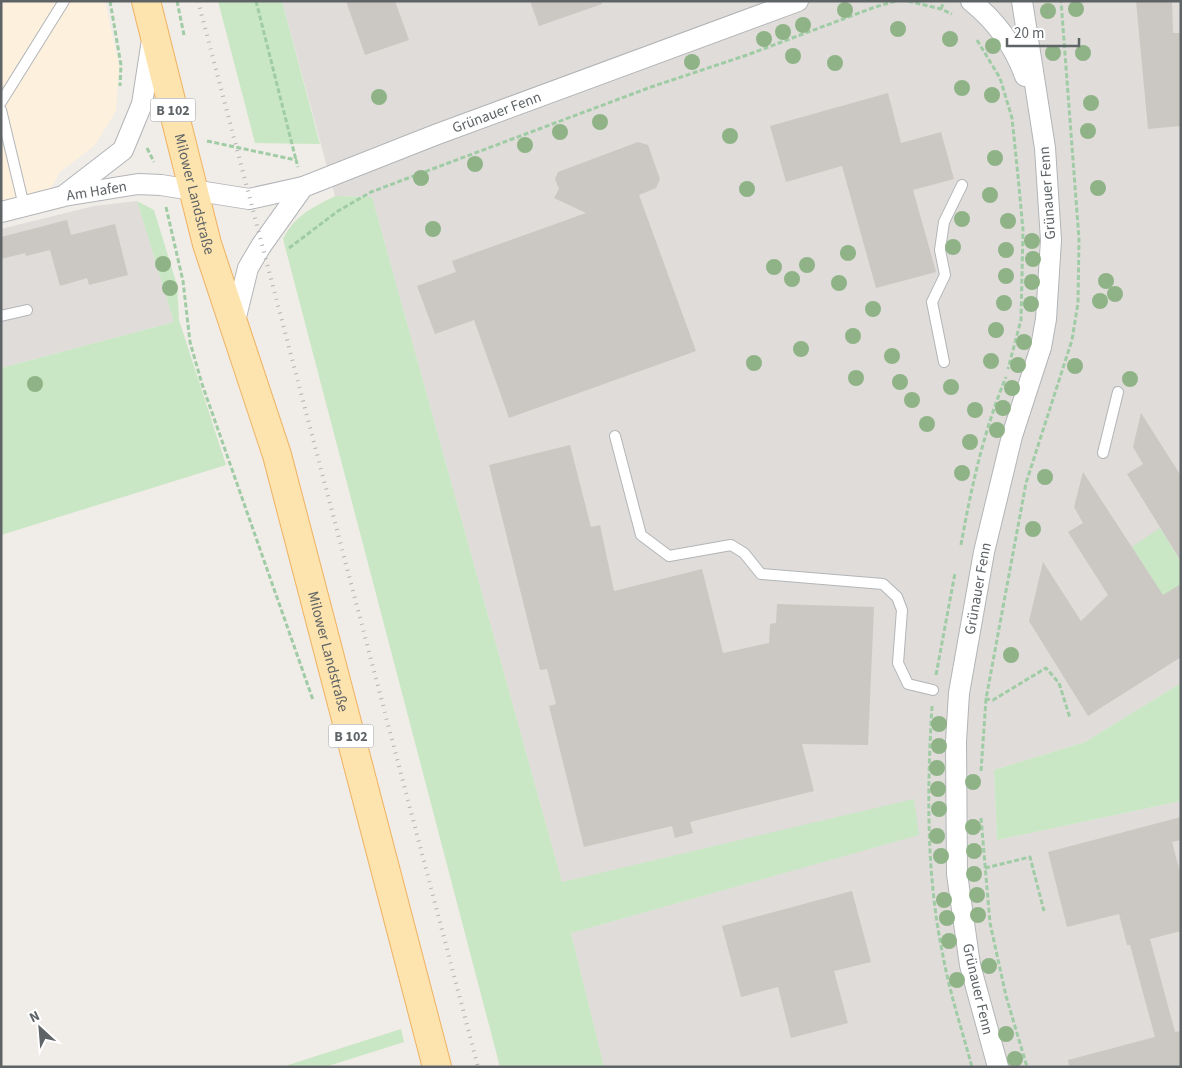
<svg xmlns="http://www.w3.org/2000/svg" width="1182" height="1068" font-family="'Source Sans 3',sans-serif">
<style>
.commercial{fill:#fdf1de}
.industrial{fill:#dfdcd9}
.green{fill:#c9e7c4}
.building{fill:#cbc7c3}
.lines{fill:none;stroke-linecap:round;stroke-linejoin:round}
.service-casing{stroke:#b2b5b8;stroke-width:12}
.minor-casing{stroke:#b2b5b8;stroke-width:22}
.primary-casing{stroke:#efb161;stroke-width:30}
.path{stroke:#a0cca5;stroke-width:3;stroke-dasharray:5 2.5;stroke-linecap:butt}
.service{stroke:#fff;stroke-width:10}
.minor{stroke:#fff;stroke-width:20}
.primary{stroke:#fde4ae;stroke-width:28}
.rail{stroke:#b3b4b4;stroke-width:4;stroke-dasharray:1 6;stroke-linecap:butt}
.tree{fill:#8fb386}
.labels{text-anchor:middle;stroke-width:4;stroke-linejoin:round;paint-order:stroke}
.shield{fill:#fff;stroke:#8e9294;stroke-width:1}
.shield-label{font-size:14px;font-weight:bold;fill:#5e6366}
.street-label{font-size:15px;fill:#5e6366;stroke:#fff}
</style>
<rect width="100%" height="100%" fill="#f0ece7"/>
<!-- commercial -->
<path class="commercial" d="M1 1H105L119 66 116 111 95 145 60 172 51 189 1 201Z"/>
<!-- industrial -->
<g class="industrial">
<path d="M282 1H1181V683L1085 742 994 770 997 840 1181 801V1067H604L571 933 918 835 914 800 562 882 372 197 335 196Z"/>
<path d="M137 201 174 322 1 368V229L94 206Z"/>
</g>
<!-- green -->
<g class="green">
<path d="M218 1H282L320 144 255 143Z"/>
<path d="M335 196 372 197 562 882 914 799 919 835 571 933 604 1067H500L283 239C295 215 312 208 335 196Z"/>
<path d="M137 201 154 210 177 285 179 320 226 465 1 535V368L174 322Z"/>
<path d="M1160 528 1181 562V601L1170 607 1132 547Z"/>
<path d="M1181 683V801L997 840 994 770 1085 742Z"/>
<path d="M401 1029 404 1042 325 1067H282Z"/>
</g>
<!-- building -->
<g class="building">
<path d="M346 1H395L409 40 365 55Z"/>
<path d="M530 1H601L602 4 539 26Z"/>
<path d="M1136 1H1172L1173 33H1181V126L1148 129Z"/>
<path d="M888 93 901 143 941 132 954 179 913 190 936 272 876 288 842 166 786 182 770 126Z"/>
<path d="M638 142 648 145 660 179 656 188 639 195 696 351 509 418 474 320 435 334 417 286 456 272 452 261 586 213 554 198 559 189 555 179 558 172Z"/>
<path d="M67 220 71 235 115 224 128 275 89 285 87 278 60 286 50 250 26 256 25 253 1 259V237Z"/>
<path d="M1141 413 1181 476V561L1127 474 1143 464 1133 447Z"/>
<path d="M570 445 591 527 600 525 614 591 702 569 723 653 769 643 770 624 776 623 777 604 874 607 868 745 802 744 814 791 690 822 693 833 675 838 672 826 584 847 549 706 556 704 547 669 540 670 489 465Z"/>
<path d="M1083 472 1163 595 1181 584V657L1088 716 1029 621 1043 562 1081 621 1108 595 1068 532 1083 523 1074 507Z"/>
<path d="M1181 817V840L1172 842 1181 876V931L1150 939 1175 1032 1181 1031V1067H1069L1068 1060 1155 1037 1130 945H1127L1119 914 1067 927 1048 852Z"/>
<path d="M852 891 871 962 834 971 848 1023 791 1038 778 987 741 997 722 926Z"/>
</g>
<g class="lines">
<defs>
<g id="service">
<path d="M1 102 64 1"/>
<path d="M1 110 24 206"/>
<path d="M1 316 27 310"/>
<path d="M944 362 932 302 945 275 940 250 944 222 962 185"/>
<path d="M615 436 641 535 669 556 731 545 744 553 761 574 883 584 897 597 902 610 898 663 908 684 933 690"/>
<path d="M1103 453 1118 392"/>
</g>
<g id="minor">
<path d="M971 1C997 22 1014 45 1025 76"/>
<path d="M66 194 123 150 142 104 152 40"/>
<path id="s1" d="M1 212 64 196 138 184 161 185 249 199 303 187 435 135 798 1"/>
<path d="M234 325 248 268 261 246 303 187"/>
<path id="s2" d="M998 1067 970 965 957 874 956 741 959 693 984 552 1012 436 1041 347 1046 319 1051 240 1045 148 1022 1"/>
</g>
<g id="primary">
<path id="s3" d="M146 1 207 244 277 455 437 1067"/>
</g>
</defs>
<!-- service casing -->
<use href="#service" class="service-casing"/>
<!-- minor casing -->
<use href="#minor" class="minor-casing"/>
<!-- primary casing -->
<use href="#primary" class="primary-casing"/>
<!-- path -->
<g class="path">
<path d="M110 1 121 65 120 86"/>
<path d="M177 1 184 35"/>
<path d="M256 1 296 160"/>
<path d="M908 1 941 9 952 14"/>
<path d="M941 9 944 1"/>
<path d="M977 40 1000 78 1012 118 1018 176 1023 230 1021 320 1008 369"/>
<path d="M207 141 296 160 298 167"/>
<path d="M147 148 154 162"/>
<path d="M166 207 183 281 190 342 202 384 313 700"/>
<path d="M289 248 338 211 371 192 651 87 747 55 875 7 896 1"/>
<path d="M961 545C971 488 984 430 1006 377"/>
<path d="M936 675 955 573"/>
<path d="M985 699 993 700 1046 668 1059 683 1070 718"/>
<path d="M932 706C927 789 926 874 943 956 950 994 962 1030 972 1067"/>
<path d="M981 771 986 699 1026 483 1072 340 1078 303 1079 239 1061 1"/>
<path d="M981 818 990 923 1006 996 1027 1067"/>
<path d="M985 868 1030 857 1044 911"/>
</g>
<!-- service -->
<use href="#service" class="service"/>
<!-- minor -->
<use href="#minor" class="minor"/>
<!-- primary -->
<use href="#primary" class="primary"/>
<!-- rail -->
<path class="rail" d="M198 1 478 1067"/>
</g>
<!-- trees -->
<g class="tree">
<circle cx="1076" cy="9" r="8"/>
<circle cx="845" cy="10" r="8"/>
<circle cx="1048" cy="11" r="8"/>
<circle cx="803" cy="25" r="8"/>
<circle cx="898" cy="29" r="8"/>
<circle cx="783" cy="32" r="8"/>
<circle cx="764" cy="39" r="8"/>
<circle cx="950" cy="39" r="8"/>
<circle cx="993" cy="46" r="8"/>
<circle cx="1053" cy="53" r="8"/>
<circle cx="1083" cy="53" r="8"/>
<circle cx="793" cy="56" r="8"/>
<circle cx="692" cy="62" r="8"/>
<circle cx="835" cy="63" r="8"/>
<circle cx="962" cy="88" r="8"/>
<circle cx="992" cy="95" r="8"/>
<circle cx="379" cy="97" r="8"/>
<circle cx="1091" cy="103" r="8"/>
<circle cx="600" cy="122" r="8"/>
<circle cx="1088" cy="131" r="8"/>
<circle cx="560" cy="132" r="8"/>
<circle cx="730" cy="136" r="8"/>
<circle cx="525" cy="145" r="8"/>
<circle cx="995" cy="158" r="8"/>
<circle cx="475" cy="164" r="8"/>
<circle cx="421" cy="178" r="8"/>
<circle cx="1098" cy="188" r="8"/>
<circle cx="747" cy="189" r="8"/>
<circle cx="990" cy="195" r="8"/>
<circle cx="962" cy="219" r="8"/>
<circle cx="1008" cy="221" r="8"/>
<circle cx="433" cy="229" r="8"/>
<circle cx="1032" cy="241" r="8"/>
<circle cx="953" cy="247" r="8"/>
<circle cx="1006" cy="250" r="8"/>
<circle cx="848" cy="253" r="8"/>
<circle cx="1033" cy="259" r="8"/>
<circle cx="163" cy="264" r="8"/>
<circle cx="807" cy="265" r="8"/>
<circle cx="774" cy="267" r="8"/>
<circle cx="1006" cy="276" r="8"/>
<circle cx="792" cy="279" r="8"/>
<circle cx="1106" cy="281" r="8"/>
<circle cx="1032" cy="282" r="8"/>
<circle cx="839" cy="283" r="8"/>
<circle cx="170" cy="288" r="8"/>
<circle cx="1115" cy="294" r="8"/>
<circle cx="1100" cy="301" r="8"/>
<circle cx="1004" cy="303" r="8"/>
<circle cx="1031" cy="304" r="8"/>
<circle cx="873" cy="309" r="8"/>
<circle cx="996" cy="330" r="8"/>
<circle cx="853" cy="336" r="8"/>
<circle cx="1024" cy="342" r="8"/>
<circle cx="801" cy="349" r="8"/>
<circle cx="892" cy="356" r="8"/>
<circle cx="991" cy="361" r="8"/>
<circle cx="754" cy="363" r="8"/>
<circle cx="1018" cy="365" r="8"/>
<circle cx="1075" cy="366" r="8"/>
<circle cx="856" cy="378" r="8"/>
<circle cx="1130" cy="379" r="8"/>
<circle cx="900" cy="382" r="8"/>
<circle cx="35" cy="384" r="8"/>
<circle cx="951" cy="387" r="8"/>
<circle cx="1012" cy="388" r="8"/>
<circle cx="912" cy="400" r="8"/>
<circle cx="1003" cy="408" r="8"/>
<circle cx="975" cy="410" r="8"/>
<circle cx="927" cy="424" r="8"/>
<circle cx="997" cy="430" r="8"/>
<circle cx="970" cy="442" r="8"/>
<circle cx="962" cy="473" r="8"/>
<circle cx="1045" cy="477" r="8"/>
<circle cx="1033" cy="529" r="8"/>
<circle cx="1011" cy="655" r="8"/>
<circle cx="939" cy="724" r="8"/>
<circle cx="939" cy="746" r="8"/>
<circle cx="937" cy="768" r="8"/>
<circle cx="973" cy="782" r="8"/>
<circle cx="938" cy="789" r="8"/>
<circle cx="939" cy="809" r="8"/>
<circle cx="973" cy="827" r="8"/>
<circle cx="937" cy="836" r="8"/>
<circle cx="974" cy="851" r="8"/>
<circle cx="941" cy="856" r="8"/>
<circle cx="974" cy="874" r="8"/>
<circle cx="977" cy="895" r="8"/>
<circle cx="944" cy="900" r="8"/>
<circle cx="978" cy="915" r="8"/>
<circle cx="947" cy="918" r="8"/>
<circle cx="949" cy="941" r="8"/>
<circle cx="989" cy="966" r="8"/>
<circle cx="957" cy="980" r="8"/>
<circle cx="1006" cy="1034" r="8"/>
<circle cx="1015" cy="1059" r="8"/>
</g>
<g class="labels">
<!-- shield labels -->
<g class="shield">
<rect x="150.5" y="98.5" width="45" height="23" rx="4"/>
<rect x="328.5" y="724.5" width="45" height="23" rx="4"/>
</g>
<g class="shield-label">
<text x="173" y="115">B 102</text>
<text x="351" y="741">B 102</text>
</g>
<!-- street labels -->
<g class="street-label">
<text dy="5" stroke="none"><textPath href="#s1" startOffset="515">Grünauer Fenn</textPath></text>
<text dy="5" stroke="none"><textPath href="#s1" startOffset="98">Am Hafen</textPath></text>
<text dy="5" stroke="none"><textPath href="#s3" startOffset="199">Milower Landstraße</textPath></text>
<text transform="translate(1047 193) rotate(-94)" y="5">Grünauer Fenn</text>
<text dy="5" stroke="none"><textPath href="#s2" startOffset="485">Grünauer Fenn</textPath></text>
<text dy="5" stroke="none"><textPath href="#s3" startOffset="676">Milower Landstraße</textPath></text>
<text transform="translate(978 989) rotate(77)" y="5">Grünauer Fenn</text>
</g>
</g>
<!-- border -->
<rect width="1182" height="1068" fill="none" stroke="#5e6366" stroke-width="5"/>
<!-- north arrow -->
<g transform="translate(40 1028) rotate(334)" stroke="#ffffff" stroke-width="4" paint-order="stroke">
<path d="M0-4L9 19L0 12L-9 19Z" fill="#5e6366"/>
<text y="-8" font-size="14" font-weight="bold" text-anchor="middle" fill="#5e6366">N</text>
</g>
<!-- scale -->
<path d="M1007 38v8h72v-8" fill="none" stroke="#5e6366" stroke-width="2.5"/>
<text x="1014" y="38" font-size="15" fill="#5e6366" stroke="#ffffff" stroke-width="4" paint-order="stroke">20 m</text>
</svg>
